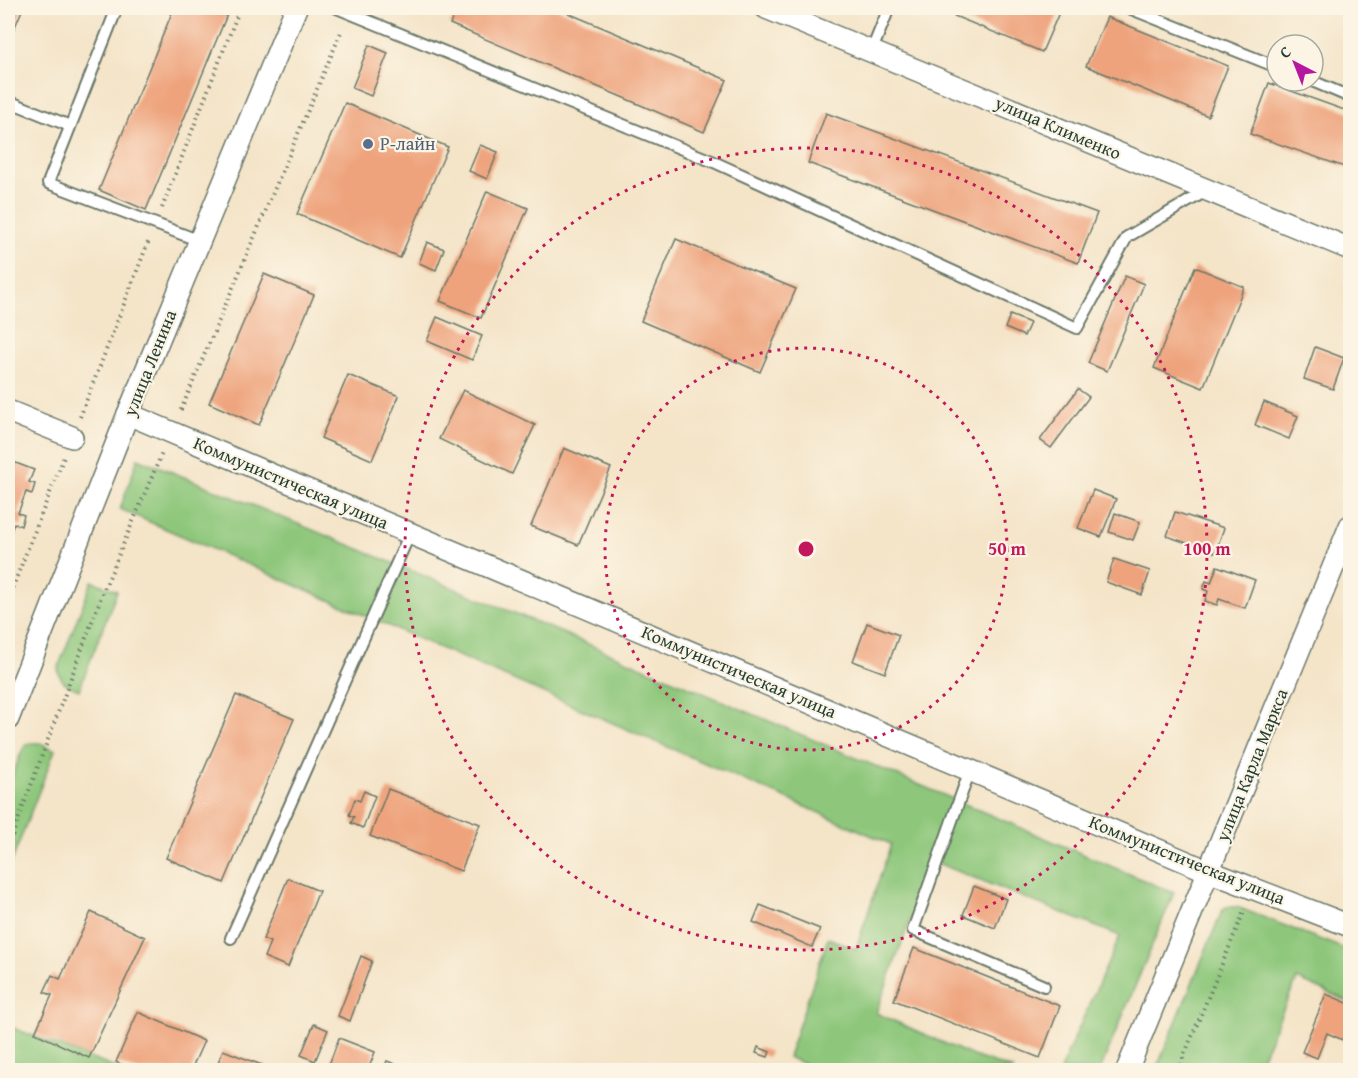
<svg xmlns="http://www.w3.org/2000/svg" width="1358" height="1078" font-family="'Gentium Book Plus',serif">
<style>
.green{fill:#8ec77c;stroke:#568258;stroke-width:1.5}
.building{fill:#eea37c}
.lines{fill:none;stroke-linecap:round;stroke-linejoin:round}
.lane-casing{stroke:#6a7768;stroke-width:14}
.street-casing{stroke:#6a7768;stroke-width:24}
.path{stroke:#6a7768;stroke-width:4;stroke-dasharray:1.5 4.5;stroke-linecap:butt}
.lane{stroke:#fff;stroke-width:10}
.street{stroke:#fff;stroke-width:21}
.ring{fill:none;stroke:#c2185b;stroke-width:3;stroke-dasharray:3 6}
.service-dot{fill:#5c6f8a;stroke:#fcf5e5;stroke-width:2}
.labels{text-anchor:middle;stroke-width:4.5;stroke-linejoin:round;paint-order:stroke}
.street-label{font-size:18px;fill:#1f3d34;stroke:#fcf5e5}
.service-label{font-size:18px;fill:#4e5e75;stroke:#fcf5e5;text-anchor:start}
.centre{fill:#c2185b;stroke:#fcf5e5;stroke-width:3}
.ring-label{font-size:18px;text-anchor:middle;font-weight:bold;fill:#c2185b;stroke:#fcf5e5;stroke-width:4.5;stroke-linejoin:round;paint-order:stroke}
</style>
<rect width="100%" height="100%" fill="#fcf5e5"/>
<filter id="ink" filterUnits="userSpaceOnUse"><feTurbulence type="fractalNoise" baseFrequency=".0167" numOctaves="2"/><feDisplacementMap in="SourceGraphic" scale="12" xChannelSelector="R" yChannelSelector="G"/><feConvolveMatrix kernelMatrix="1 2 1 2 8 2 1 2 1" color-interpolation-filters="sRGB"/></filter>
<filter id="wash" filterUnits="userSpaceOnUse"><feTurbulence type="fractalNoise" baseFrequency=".008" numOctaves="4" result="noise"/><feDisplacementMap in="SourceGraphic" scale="24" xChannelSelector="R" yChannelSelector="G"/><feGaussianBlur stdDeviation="1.35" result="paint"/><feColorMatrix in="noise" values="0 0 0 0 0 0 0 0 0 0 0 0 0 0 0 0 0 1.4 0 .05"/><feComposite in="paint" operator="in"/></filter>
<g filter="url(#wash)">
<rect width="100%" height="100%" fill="#f4e4c8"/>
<!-- green -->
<g class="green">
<path d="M138 458 541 624 1174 893 1100 1070H1060L1120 936 932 861 876 1013 973 1056 1014 1070H818L788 1057 828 938 856 949 891 844 120 509Z"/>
<path d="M92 581 117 591 79 690C68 685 59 682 58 668Z"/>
<path d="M31 743H40L55 750 8 871V787L21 753 25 746Z"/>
<path d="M1226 907H1237L1350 951V1002L1297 979 1256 1070H1156L1222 911Z"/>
<path d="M8 1026 120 1070H8Z"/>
</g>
<g id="blocks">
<!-- building -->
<g class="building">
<path d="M8 8H23L8 43Z"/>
<path d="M174 8H222L229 10 146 210 99 190Z"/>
<path d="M457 8H556L727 80 704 132 450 24Z"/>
<path d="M935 8H1061L1042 52Z"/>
<path d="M1107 17 1228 66 1208 116 1086 66Z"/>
<path d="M369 45 388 53 371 96 352 88Z"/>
<path d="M1269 83 1350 112V169L1250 134Z"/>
<path d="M345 103 448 147 400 258 297 214Z"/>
<path d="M826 113 1097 213 1078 263 808 163Z"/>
<path d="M480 145 498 152 487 179 469 171Z"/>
<path d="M487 191 528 208 481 318 440 301Z"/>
<path d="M676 239 796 289 760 372 641 321Z"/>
<path d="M427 242 444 249 436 270 419 263Z"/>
<path d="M1195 267 1244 287 1203 388 1154 368Z"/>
<path d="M264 274 314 295 259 425 209 403Z"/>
<path d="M1125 276 1144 284 1107 371 1088 363Z"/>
<path d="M1010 315 1030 323 1024 336 1005 328Z"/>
<path d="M437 317 482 336 472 360 427 341Z"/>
<path d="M1315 347 1344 358 1333 389 1304 379Z"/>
<path d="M348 375 399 396 372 460 321 438Z"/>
<path d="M1078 389 1089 397 1051 448 1040 440Z"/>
<path d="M463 390 535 425 512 474 439 439Z"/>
<path d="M1264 402 1298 416 1289 439 1255 425Z"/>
<path d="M564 448 611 468 578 545 531 526Z"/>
<path d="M8 460 34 470 29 482 35 484 32 494 26 492 18 513 24 515 21 526 14 523 8 541Z"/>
<path d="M1093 490 1116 499 1101 537 1078 528Z"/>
<path d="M1175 512 1224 528 1215 553 1167 536Z"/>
<path d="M1115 513 1140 522 1133 540 1109 532Z"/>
<path d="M1114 559 1150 571 1142 595 1106 582Z"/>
<path d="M1217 566 1255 580 1245 608 1219 599 1217 605 1205 601 1208 591 1203 589 1206 581 1211 583Z"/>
<path d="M867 623 899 635 885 673 853 661Z"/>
<path d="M236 695 294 719 224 883 166 858Z"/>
<path d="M388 789 480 824 461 871 370 836Z"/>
<path d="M364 791 375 796 363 828 351 823 354 817 349 815 355 799 360 801Z"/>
<path d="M288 878 319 891 288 967 264 957 270 942 263 939Z"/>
<path d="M974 886 1006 899 995 928 963 915Z"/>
<path d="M760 905 820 929 812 947 753 922Z"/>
<path d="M91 912 145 937 89 1058 35 1033 52 995 44 992 52 975 60 979Z"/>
<path d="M914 948 1060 1006 1040 1058 894 1000Z"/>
<path d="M361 956 372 961 350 1021 338 1016Z"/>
<path d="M1326 994 1350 1004V1043L1327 1033 1317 1058 1302 1052Z"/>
<path d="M138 1012 204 1041 191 1070H134L116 1062Z"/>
<path d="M314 1024 328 1030 315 1061 301 1055Z"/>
<path d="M339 1038 375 1052 368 1070H327Z"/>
<path d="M758 1047 770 1052 768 1057 756 1053Z"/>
<path d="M223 1050 267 1067 266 1070H215Z"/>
<path d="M387 1061 400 1066 398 1070H383Z"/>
</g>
</g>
</g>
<g filter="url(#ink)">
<use href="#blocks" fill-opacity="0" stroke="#6a7768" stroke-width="1.5"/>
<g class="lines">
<defs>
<g id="lane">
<path d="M117 8 48 183 200 241"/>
<path d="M337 8 714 162 1077 328 1127 237 1208 190"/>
<path d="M1129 8 1277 67"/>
<path d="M872 50 889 8"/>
<path d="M1312 81 1350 97"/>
<path d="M8 101 70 126"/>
<path d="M970 770 913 930 1044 986"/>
<path d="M231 938 410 533"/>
</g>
<g id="street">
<path d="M766 8 1350 249"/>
<path d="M8 411 72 437"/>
<path d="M128 414 1208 871 1350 926"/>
<path d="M8 719 128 414 296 8"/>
<path d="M1127 1070 1350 526"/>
</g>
</defs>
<!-- lane casing -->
<use href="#lane" class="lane-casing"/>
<!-- street casing -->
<use href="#street" class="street-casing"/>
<!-- path -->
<g class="path">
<path d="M162 208 240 8"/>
<path d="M181 410 342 30"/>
<path d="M80 417 149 240"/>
<path d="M8 599 64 457"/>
<path d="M8 847 103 592 162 453"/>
<path d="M1178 1070 1245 909"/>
</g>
<!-- lane -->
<use href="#lane" class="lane"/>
<!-- street -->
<use href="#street" class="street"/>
</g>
</g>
<!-- distance rings -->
<g class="ring">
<circle cx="806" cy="549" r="201"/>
<circle cx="806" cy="549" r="401"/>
</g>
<!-- markers -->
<circle class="service-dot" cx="368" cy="144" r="6"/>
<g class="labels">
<!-- street labels -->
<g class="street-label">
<text transform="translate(1058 128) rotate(23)" y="6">улица Клименко</text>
<text transform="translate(150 363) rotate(-68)" y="6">улица Ленина</text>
<text transform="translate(291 483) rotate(23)" y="6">Коммунистическая улица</text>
<text transform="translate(739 672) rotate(23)" y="6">Коммунистическая улица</text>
<text transform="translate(1252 765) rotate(-68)" y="6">улица Карла Маркса</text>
<text transform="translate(1187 860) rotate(22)" y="6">Коммунистическая улица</text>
</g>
<!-- service labels -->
<g class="service-label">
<text x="380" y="150">Р-лайн</text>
</g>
</g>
<circle cx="806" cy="549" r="9" class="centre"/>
<g class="ring-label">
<text x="1007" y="555">50 m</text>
<text x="1207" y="555">100 m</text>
</g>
<!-- margin -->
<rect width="1358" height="1078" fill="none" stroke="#fcf5e5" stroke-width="30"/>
<!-- north arrow -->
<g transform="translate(1295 63) rotate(318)"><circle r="28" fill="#fcf5e5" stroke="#a4ab9e" stroke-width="1.5"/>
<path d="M0-4.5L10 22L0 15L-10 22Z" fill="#b5179e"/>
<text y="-9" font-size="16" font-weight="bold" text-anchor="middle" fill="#1f3d34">С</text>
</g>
</svg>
